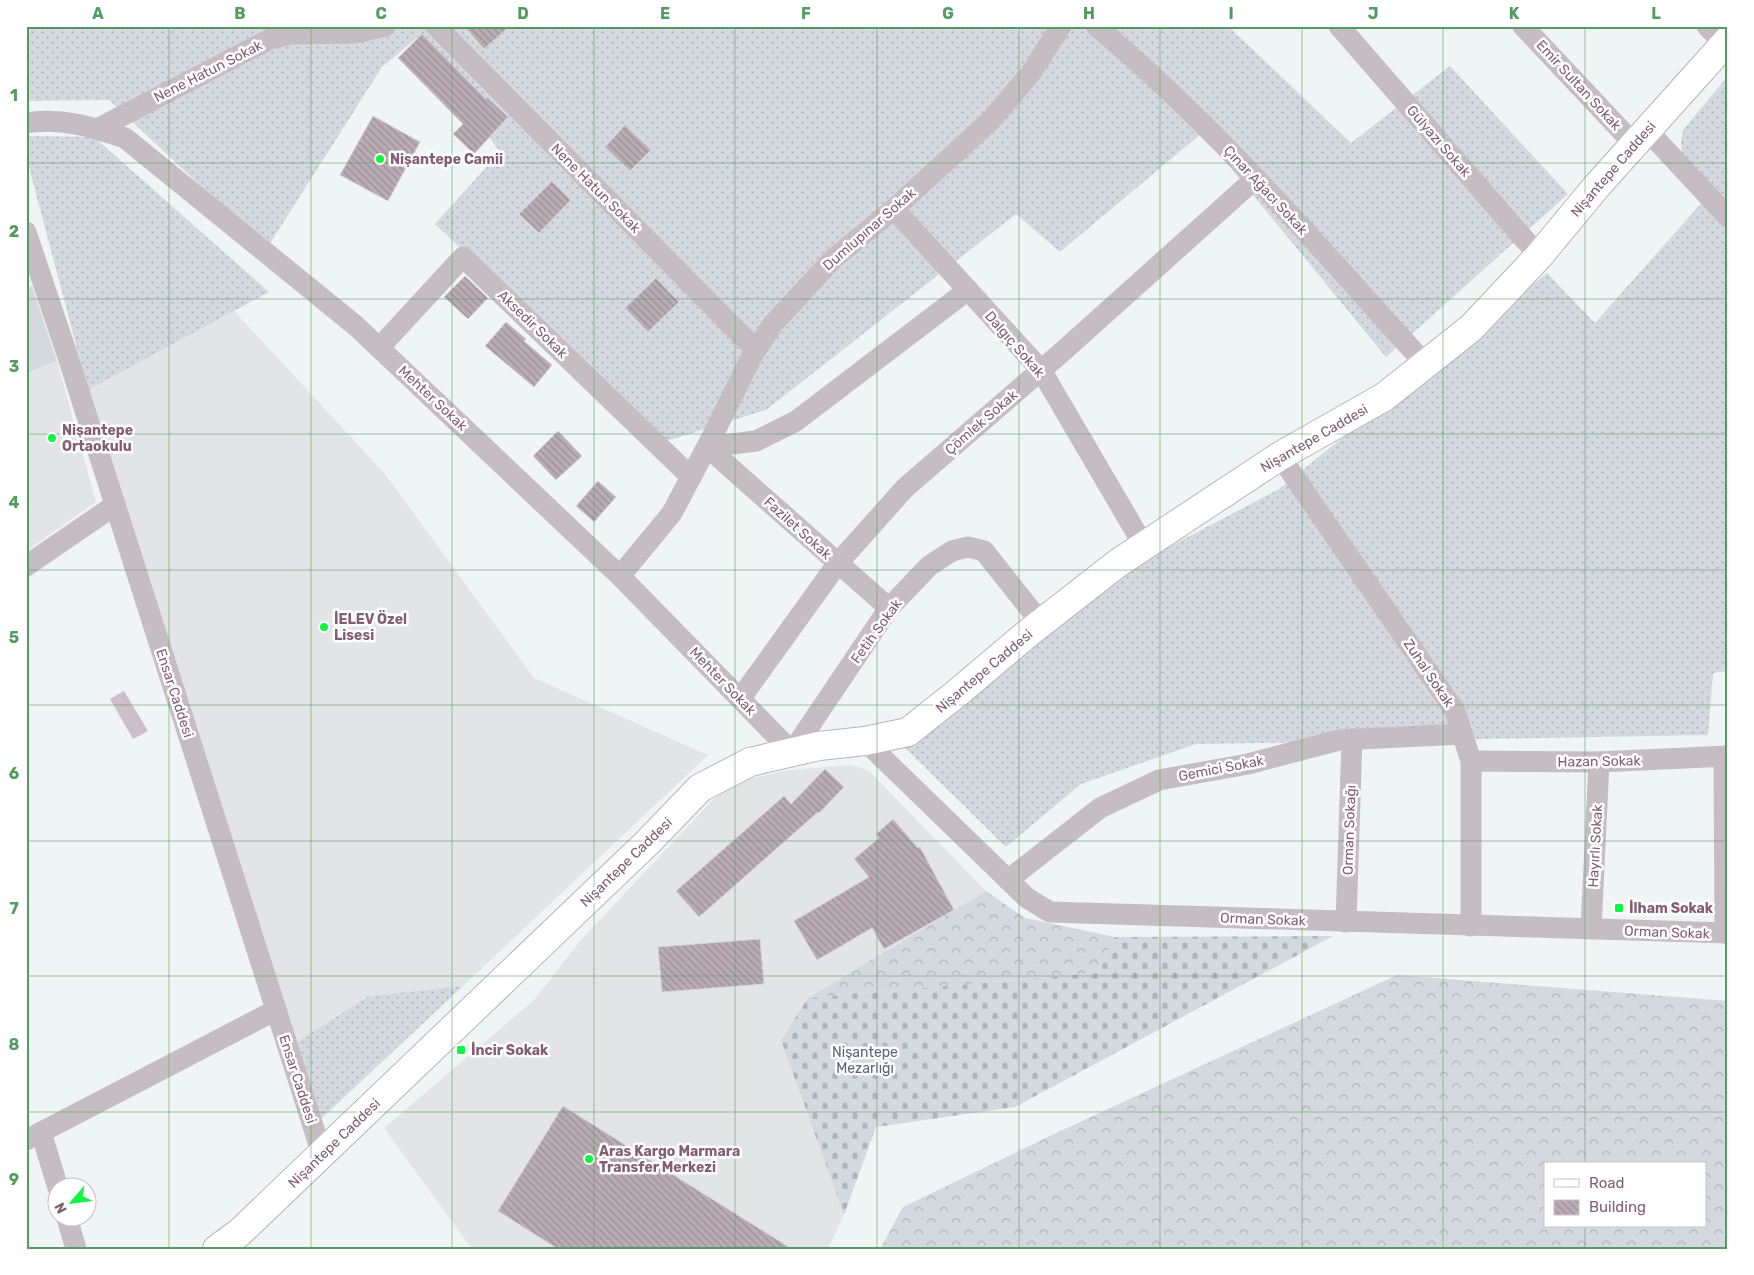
<svg xmlns="http://www.w3.org/2000/svg" width="1754" height="1275" font-family="Rubik,sans-serif">
<style>
.built{fill:#e3e4e5}
.grass{fill:url(#grass-dots)}
.forest{fill:url(#forest-crowns);fill-rule:evenodd}
.cemetery{fill:url(#cemetery-stones)}
.garden{fill:#d4d9e0}
.water{fill:#cebeca}
.building{fill:url(#building-back-hatch);stroke:#d2d5d5}
.lines{fill:none;stroke-linecap:round;stroke-linejoin:round}
.secondary-casing{stroke:#bcb2b8;stroke-width:30}
.street{stroke:#c6bdc2;stroke-width:21}
.secondary{stroke:#fff;stroke-width:28}
.grid{fill:none;stroke:#549b61;stroke-width:1;stroke-opacity:0.55}
.poi-dot{fill:#0ef545;stroke:#fff;stroke-width:2}
.labels{text-anchor:middle;stroke-width:5;stroke-linejoin:round;paint-order:stroke}
.street-label{font-size:14px;fill:#835f73;stroke:#fff}
.poi-label{font-size:14px;font-weight:bold;fill:#835f73;stroke:#fff;text-anchor:start}
.park-label{font-size:14px;fill:#5f647a;stroke:#fff}
.neatline{fill:none;stroke:#549b61;stroke-width:2}
.grid-label{font-size:16px;text-anchor:middle;font-weight:bold;fill:#549b61}
</style>
<defs>
<pattern id="grass-dots" width="8" height="8" patternUnits="userSpaceOnUse" patternTransform="scale(1.25)"><rect width="8" height="8" fill="#d4d9e0"/><path d="M2 2h.1M6 6h.1" fill="none" stroke="#b1b3ba" stroke-width="1.8" stroke-linecap="round"/></pattern>
<pattern id="forest-crowns" width="20" height="18" patternUnits="userSpaceOnUse" patternTransform="scale(1.25)"><rect width="20" height="18" fill="#d4d9e0"/><path d="M2 6a3 3 0 1 1 6 0M12 15a3 3 0 1 1 6 0" fill="none" stroke="#b1b3ba"/></pattern>
<pattern id="cemetery-stones" width="16" height="16" patternUnits="userSpaceOnUse" patternTransform="scale(1.25)"><rect width="16" height="16" fill="#d4d9e0"/><path d="M2 7V4a2 2 0 0 1 4 0v3zM10 15v-3a2 2 0 0 1 4 0v3z" fill="#b1b3ba"/></pattern>
<pattern id="building-back-hatch" width="6" height="6" patternUnits="userSpaceOnUse" patternTransform="scale(1.25)"><rect width="6" height="6" fill="#baacb5"/><path d="M-1 5l2 2M0 0l6 6M5-1l2 2" fill="none" stroke="#9d8f98"/></pattern>
</defs>
<rect width="100%" height="100%" fill="#eff4f4"/>
<!-- built -->
<g class="built">
<path d="M234 311 385 474 534 678 708 755 463 986 369 996 295 1043 88 390Z"/>
<path d="M57 361 96 502 26 551V375Z"/>
<path d="M848 765 862 768 870 772 986 891 808 998 781 1039 844 1215 828 1249H472L384 1128 534 1000 581 940 723 789 752 778 784 771Z"/>
</g>
<!-- grass -->
<g class="grass">
<path d="M26 26H1228L1351 143 1450 66 1568 194 1386 357 1202 133 1060 252 1016 214 766 410 666 441 435 224 500 152 418 37 382 67 267 248 109 100 26 101Z"/>
<path d="M1728 76V671L1713 673 1708 735 1196 744 1081 784 1006 847 898 741 1152 556 1279 489 1547 273 1595 323 1712 191 1682 155 1681 143 1683 130Z"/>
<path d="M26 136 94 137 269 292 88 390 26 156Z"/>
<path d="M463 986 321 1119 295 1043 369 996Z"/>
</g>
<!-- forest -->
<g class="forest">
<path d="M986 891 1025 918 1115 937 1097 973 808 998Z"/>
<path d="M1397 975 1728 1001V1249H880L903 1207 1054 1134ZM1545 1164H1705V1226H1545Z"/>
</g>
<!-- cemetery -->
<path class="cemetery" d="M1333 936 1015 1107 876 1127 844 1215 781 1040 808 998 1097 973 1115 937Z"/>
<!-- garden -->
<path class="garden" d="M32 286 57 361 26 374V289Z"/>
<!-- water -->
<path class="water" d="M124 691 148 731 133 739 110 699Z"/>
<!-- building -->
<g class="building">
<path d="M464 26H510L484 49Z"/>
<path d="M422 34 486 99 487 97 508 117 474 154 453 134 463 124 398 58Z"/>
<path d="M373 116 420 142 388 201 340 175Z"/>
<path d="M625 125 651 150 630 171 605 147Z"/>
<path d="M552 181 571 200 539 233 519 214Z"/>
<path d="M465 276 488 298 468 319 444 297Z"/>
<path d="M656 278 679 302 648 332 625 308Z"/>
<path d="M506 322 526 339 524 341 552 365 534 387 485 346Z"/>
<path d="M558 431 582 456 556 480 533 456Z"/>
<path d="M598 481 616 497 594 522 576 506Z"/>
<path d="M825 769 844 787 819 813 818 812 699 917 676 891 784 796 791 804Z"/>
<path d="M893 819 918 848 920 847 954 910 884 949 872 928 817 960 794 921 869 877 854 859 879 838 876 834Z"/>
<path d="M760 939 764 984 662 992 658 947Z"/>
<path d="M563 1106 792 1249H558L498 1211Z"/>
</g>
<g class="lines">
<defs>
<path id="secondary" d="M217 1249 239 1233 648 842 700 788 750 762 819 746 865 741 908 732 956 694 1027 634 1118 563 1280 456 1384 397 1471 328 1539 256 1596 187 1728 40"/>
</defs>
<!-- secondary casing -->
<use href="#secondary" class="secondary-casing"/>
<!-- street -->
<g class="street">
<path d="M436 26 756 350"/>
<path d="M1096 26C1217 127 1320 248 1425 364"/>
<path d="M1339 26 1539 256"/>
<path d="M1523 26 1634 144"/>
<path d="M1707 26 1724 44"/>
<path d="M26 123C61 117 92 127 125 138L356 326 620 576 792 752 889 608 929 566 952 551 968 547 984 551 1041 623"/>
<path d="M97 129 270 39 292 34 355 33 385 26"/>
<path d="M1647 130 1728 217"/>
<path d="M894 209 1041 370 1144 546"/>
<path d="M26 232 68 357 322 1154"/>
<path d="M379 348 463 257 691 477"/>
<path d="M707 447 756 441 796 421 968 290"/>
<path d="M707 447 889 608"/>
<path d="M1280 456 1455 711 1471 761V926"/>
<path d="M26 566 115 505"/>
<path d="M620 576 672 513 711 439 752 356 773 324 833 259 894 209 991 120 1031 73 1061 26"/>
<path d="M740 699 838 563 905 488 1061 353 1256 178"/>
<path d="M865 741 1027 898 1050 912 1728 933"/>
<path d="M1724 757 1725 933"/>
<path d="M1471 761 1599 762 1728 756"/>
<path d="M1008 880 1100 808 1159 780 1248 764 1339 740 1462 734"/>
<path d="M1346 922 1352 739"/>
<path d="M1591 929 1599 762"/>
<path d="M41 1132 58 1188"/>
<path d="M26 1140 276 1010"/>
<path d="M67 1218 76 1249"/>
</g>
<!-- secondary -->
<use href="#secondary" class="secondary"/>
</g>
<!-- grid -->
<path class="grid" d="M169 26V1249M311 26V1249M452 26V1249M594 26V1249M735 26V1249M877 26V1249M1019 26V1249M1160 26V1249M1302 26V1249M1443 26V1249M1585 26V1164M26 163H1728M26 299H1728M26 434H1728M26 570H1728M26 705H1728M26 841H1728M26 976H1728M26 1112H1728M1585 1226V1249"/>
<!-- markers -->
<g class="poi-dot">
<circle cx="380" cy="159" r="5"/>
<circle cx="52" cy="438" r="5"/>
<circle cx="324" cy="627" r="5"/>
<rect x="1614" y="903" width="10" height="10" rx="2.5"/>
<rect x="456" y="1045" width="10" height="10" rx="2.5"/>
<circle cx="589" cy="1159" r="5"/>
</g>
<g class="labels">
<!-- street labels -->
<g class="street-label">
<text transform="translate(208 71) rotate(-27)" y="5">Nene Hatun Sokak</text>
<text transform="translate(1579 85) rotate(47)" y="5">Emir Sultan Sokak</text>
<text transform="translate(1439 141) rotate(49)" y="5">Gülyazı Sokak</text>
<text transform="translate(1613 169) rotate(-49)" y="5">Nişantepe Caddesi</text>
<text transform="translate(596 188) rotate(45)" y="5">Nene Hatun Sokak</text>
<text transform="translate(1266 190) rotate(47)" y="5">Çınar Ağacı Sokak</text>
<text transform="translate(869 229) rotate(-41)" y="5">Dumlupınar Sokak</text>
<text transform="translate(533 324) rotate(44)" y="5">Aksedir Sokak</text>
<text transform="translate(1015 344) rotate(49)" y="5">Dalgıç Sokak</text>
<text transform="translate(433 398) rotate(43)" y="5">Mehter Sokak</text>
<text transform="translate(981 422) rotate(-41)" y="5">Çömlek Sokak</text>
<text transform="translate(1314 438) rotate(-30)" y="5">Nişantepe Caddesi</text>
<text transform="translate(798 528) rotate(42)" y="5">Fazilet Sokak</text>
<text transform="translate(876 631) rotate(-54)" y="5">Fetih Sokak</text>
<text transform="translate(984 671) rotate(-40)" y="5">Nişantepe Caddesi</text>
<text transform="translate(1429 673) rotate(56)" y="5">Zuhal Sokak</text>
<text transform="translate(723 681) rotate(46)" y="5">Mehter Sokak</text>
<text transform="translate(175 693) rotate(72)" y="5">Ensar Caddesi</text>
<text transform="translate(1599 761) rotate(-1)" y="5">Hazan Sokak</text>
<text transform="translate(1221 768) rotate(-11)" y="5">Gemici Sokak</text>
<text transform="translate(1349 830) rotate(-88)" y="5">Orman Sokağı</text>
<text transform="translate(1595 846) rotate(-87)" y="5">Hayırlı Sokak</text>
<text transform="translate(626 862) rotate(-44)" y="5">Nişantepe Caddesi</text>
<text transform="translate(1263 919) rotate(2)" y="5">Orman Sokak</text>
<text transform="translate(1667 932) rotate(2)" y="5">Orman Sokak</text>
<text transform="translate(298 1079) rotate(72)" y="5">Ensar Caddesi</text>
<text transform="translate(334 1143) rotate(-44)" y="5">Nişantepe Caddesi</text>
</g>
<!-- poi labels -->
<g class="poi-label">
<text x="390" y="164">Nişantepe Camii</text>
<text x="62" y="435">Nişantepe<tspan x="62" dy="16">Ortaokulu</tspan></text>
<text x="334" y="624">İELEV Özel<tspan x="334" dy="16">Lisesi</tspan></text>
<text x="1629" y="913">İlham Sokak</text>
<text x="471" y="1055">İncir Sokak</text>
<text x="599" y="1156">Aras Kargo Marmara<tspan x="599" dy="16">Transfer Merkezi</tspan></text>
</g>
<!-- park labels -->
<g class="park-label">
<text x="865" y="1057">Nişantepe<tspan x="865" dy="16">Mezarlığı</tspan></text>
</g>
</g>
<!-- border -->
<rect width="1754" height="1275" fill="none" stroke="#ffffff" stroke-width="55"/>
<!-- legend -->
<rect x="1544" y="1162" width="162" height="65" fill="#ffffff" stroke="#cdbfc7"/>
<rect x="1554" y="1179" width="25" height="8" fill="#ffffff" stroke="#cdbfc7"/>
<text x="1589" y="1188" font-size="15" fill="#835f73">Road</text>
<rect x="1554" y="1200" width="25" height="15" fill="url(#building-back-hatch)" stroke="#cdbfc7"/>
<text x="1589" y="1212" font-size="15" fill="#835f73">Building</text>
<!-- north arrow -->
<g transform="translate(72 1202) rotate(242)"><circle r="24" fill="#ffffff" stroke="#cdbfc7"/>
<path d="M0-4L9 19L0 12L-9 19Z" fill="#0ef545"/>
<text y="-8" font-size="14" font-weight="bold" text-anchor="middle" fill="#835f73">N</text>
</g>
<rect x="28" y="28" width="1698" height="1220" class="neatline"/>
<g class="grid-label">
<text x="98" y="19">A</text>
<text x="240" y="19">B</text>
<text x="381" y="19">C</text>
<text x="523" y="19">D</text>
<text x="665" y="19">E</text>
<text x="806" y="19">F</text>
<text x="948" y="19">G</text>
<text x="1089" y="19">H</text>
<text x="1231" y="19">I</text>
<text x="1373" y="19">J</text>
<text x="1514" y="19">K</text>
<text x="1656" y="19">L</text>
<text x="14" y="101">1</text>
<text x="14" y="237">2</text>
<text x="14" y="372">3</text>
<text x="14" y="508">4</text>
<text x="14" y="643">5</text>
<text x="14" y="779">6</text>
<text x="14" y="914">7</text>
<text x="14" y="1050">8</text>
<text x="14" y="1185">9</text>
</g>
</svg>
